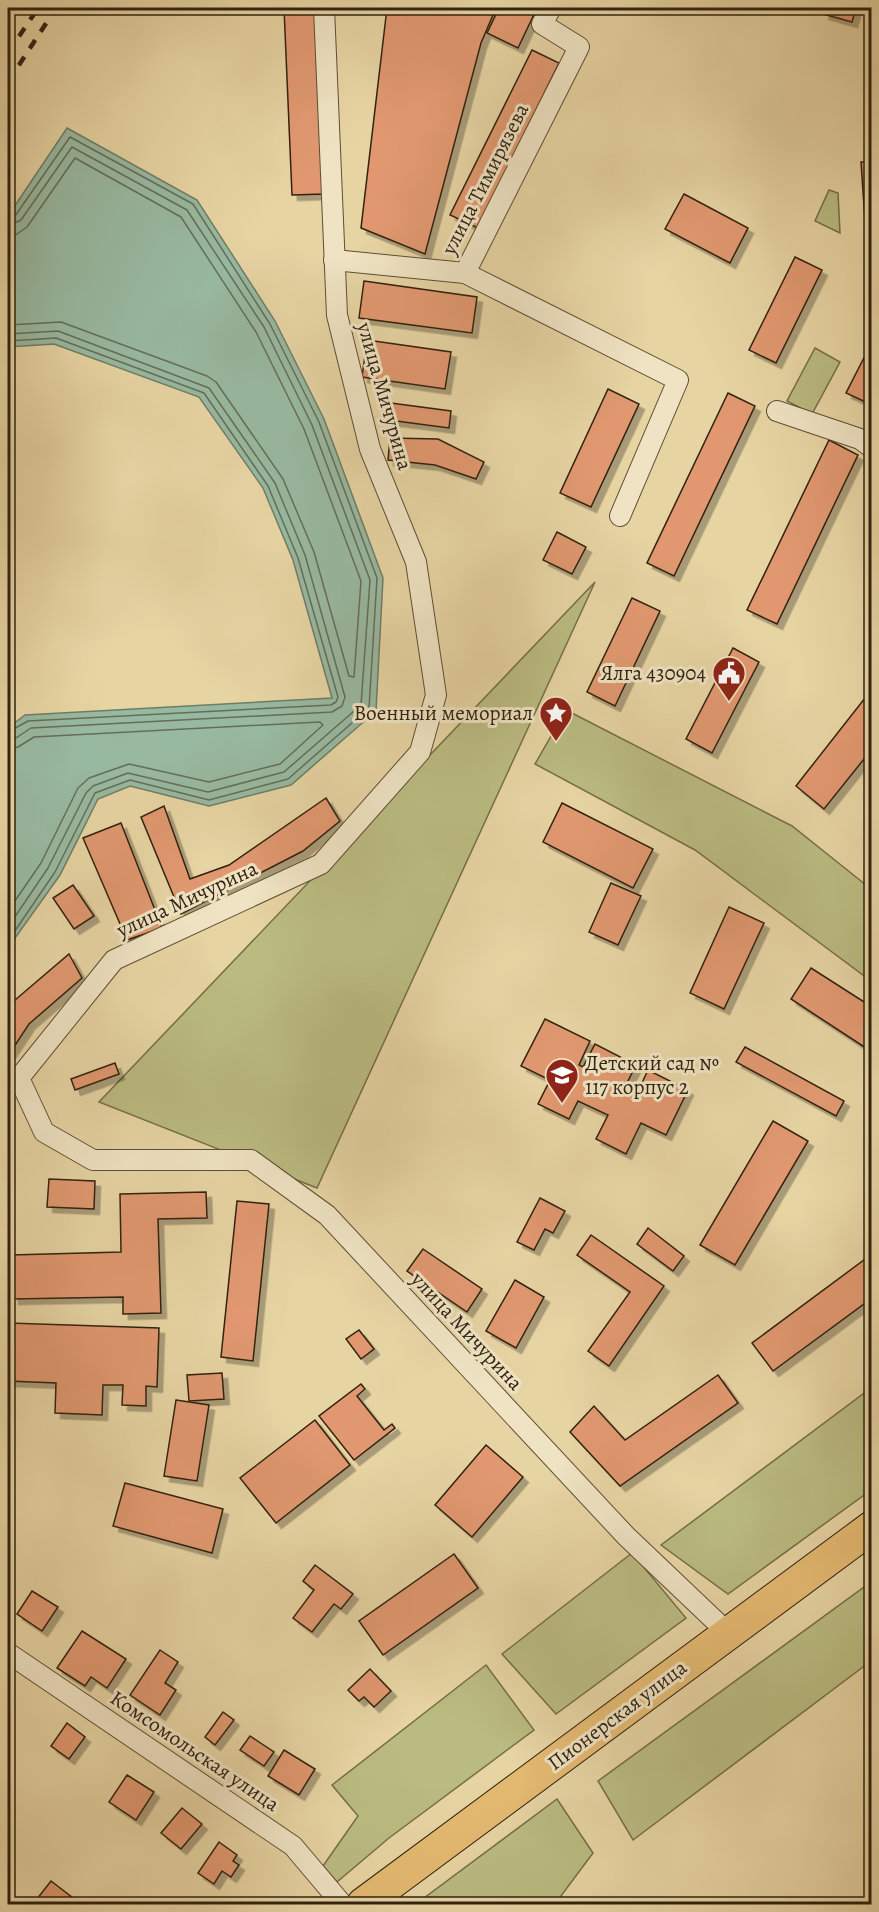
<svg xmlns="http://www.w3.org/2000/svg" width="879" height="1912" font-family="Alegreya,serif">
<style>
.green{fill:#babb81;stroke:#756e48;stroke-width:1.5}
.water{fill:#98b9a1;stroke:#6e7d67;stroke-width:1.5}
.lines{fill:none;stroke-linecap:round;stroke-linejoin:round}
.shore{stroke:#646e58;stroke-width:1.5}
.building{fill:#e1986f;stroke:#302210;stroke-width:1.5;filter:url(#shadow)}
.street-casing{stroke:#5e4e35;stroke-width:22}
.primary-casing{stroke:#302210;stroke-width:34}
.street{stroke:#efe3c3;stroke-width:20}
.primary{stroke:#e4ba72;stroke-width:32}
.rail{stroke:#302210;stroke-width:4.5;stroke-dasharray:10 10;stroke-linecap:butt}
.labels{text-anchor:middle;stroke-width:6;stroke-linejoin:round;paint-order:stroke}
.street-label{font-size:21px;fill:#302210;stroke:#efe3c3}
.poi-label{font-size:21px;fill:#302210;stroke:#efe3c3;text-anchor:end}
</style>
<defs>
<filter id="shadow"><feDropShadow dx="5.5" dy="5.5" stdDeviation="0" flood-color="#0004"/></filter>
</defs>
<rect width="100%" height="100%" fill="#e7d4a3"/>
<filter id="stains"><feTurbulence type="fractalNoise" baseFrequency=".00333" numOctaves="4"/><feColorMatrix values="0 0 0 0 .2 0 0 0 0 .09 0 0 0 0 .02 0 0 0 .5 -.17"/></filter>
<radialGradient id="worn" r=".72"><stop offset=".6" stop-color="#630" stop-opacity="0"/><stop offset="1" stop-color="#630" stop-opacity=".3"/></radialGradient>
<!-- green -->
<g class="green">
<path d="M829 190 838 193 840 233 815 221Z"/>
<path d="M815 348 840 362 812 414 787 401Z"/>
<path d="M595 582 317 1188 99 1102Z"/>
<path d="M566 710 792 826 871 889V981L695 850 535 764Z"/>
<path d="M871 1388V1490L728 1594 661 1545Z"/>
<path d="M632 1553 686 1618 556 1714 502 1654Z"/>
<path d="M871 1582V1661L633 1840 598 1781Z"/>
<path d="M486 1665 534 1730 389 1838 337 1882 323 1866 358 1816 332 1785Z"/>
<path d="M557 1799 593 1853 555 1904H416Z"/>
</g>
<!-- water -->
<path class="water" d="M67 128 197 200 275 321 324 419 383 578 376 711 291 785 209 806 130 786 98 799 60 875 8 948V728L25 715 332 698 293 560 263 488 199 397 54 344 8 347V216Z"/>
<g class="lines">
<!-- shore -->
<g class="shore">
<path d="M8 218 15 216 70 137 193 204 270 324 319 422 377 578 369 708 288 779 209 800 130 780 95 793 55 872 8 941"/>
<path d="M8 226 21 220 72 147 187 210 264 327 312 425 370 580 361 705 284 772 208 792 128 773 93 786 86 793 48 868 8 927"/>
<path d="M8 235 17 234 27 227 75 158 181 217 256 332 304 429 361 581 354 677 349 676 314 552 283 479 216 382 207 376 61 322 8 325"/>
<path d="M8 334 58 331 209 388 275 483 305 555 345 697 342 706 332 712 31 728 16 738 8 740"/>
<path d="M8 341 56 338 204 393 268 486 298 558 338 697 336 702 331 705 28 721 8 732"/>
<path d="M8 749 18 747 34 737 320 722 323 725 280 764 209 782 129 764 89 778 78 788 41 863 8 911"/>
</g>
</g>
<!-- building -->
<g class="building">
<path d="M284 8H317L325 194 292 195Z"/>
<path d="M387 8H496L481 43 425 254 361 228Z"/>
<path d="M499 8H537L518 48 487 33Z"/>
<path d="M825 8H856L852 22 823 14Z"/>
<path d="M532 50 559 63 478 228 450 215Z"/>
<path d="M861 162H872V236H866Z"/>
<path d="M684 194 748 228 730 263 665 229Z"/>
<path d="M795 257 822 270 776 363 749 350Z"/>
<path d="M364 281 477 297 472 333 359 318Z"/>
<path d="M367 340 451 352 445 389 362 377Z"/>
<path d="M872 342V405L846 393Z"/>
<path d="M608 389 639 404 591 507 560 493Z"/>
<path d="M728 393 755 406 674 576 647 563Z"/>
<path d="M383 402 451 411 449 428 381 419Z"/>
<path d="M390 438 438 439 484 462 476 479 435 465 388 460Z"/>
<path d="M829 440 858 455 777 624 747 610Z"/>
<path d="M557 532 586 547 572 574 543 560Z"/>
<path d="M632 598 660 611 615 706 587 692Z"/>
<path d="M733 648 759 662 712 753 686 739Z"/>
<path d="M865 698 872 703V749L824 809 796 786Z"/>
<path d="M326 798 340 821 303 851 181 914 141 817 164 806 190 879 229 865Z"/>
<path d="M562 803 653 849 633 888 543 842Z"/>
<path d="M121 823 162 928 127 940 83 838Z"/>
<path d="M611 883 641 896 618 945 589 932Z"/>
<path d="M73 885 94 916 74 929 53 898Z"/>
<path d="M729 907 764 923 724 1009 690 993Z"/>
<path d="M69 954 82 978 29 1024 8 1056V1006Z"/>
<path d="M811 968 872 1007V1052L791 999Z"/>
<path d="M545 1019 590 1041 579 1065 583 1067 595 1044 636 1065 627 1083 639 1089 648 1070 688 1090 666 1135 641 1123 626 1154 596 1139 608 1115 578 1101 569 1119 538 1104 550 1080 521 1066Z"/>
<path d="M745 1047 844 1101 836 1116 736 1062Z"/>
<path d="M115 1063 119 1074 75 1090 71 1079Z"/>
<path d="M773 1121 808 1141 735 1265 700 1245Z"/>
<path d="M49 1179 95 1181 94 1209 47 1207Z"/>
<path d="M206 1192 207 1218 158 1219 161 1313 123 1314V1297L13 1299 11 1255 121 1252 120 1194Z"/>
<path d="M540 1198 565 1211 553 1233 545 1229 534 1250 517 1242Z"/>
<path d="M237 1201 269 1204 253 1361 221 1357Z"/>
<path d="M648 1228 684 1256 673 1271 637 1244Z"/>
<path d="M591 1235 664 1286 609 1366 588 1351 630 1292 577 1255Z"/>
<path d="M423 1249 482 1289 467 1312 407 1271Z"/>
<path d="M872 1254V1298L773 1371 752 1343Z"/>
<path d="M515 1280 544 1297 516 1348 486 1331Z"/>
<path d="M8 1323 159 1328 157 1387 146 1386V1406L122 1405 123 1385H103L102 1415 55 1413 56 1383 8 1381Z"/>
<path d="M359 1330 374 1349 361 1359 346 1339Z"/>
<path d="M222 1373 224 1399 189 1401 187 1375Z"/>
<path d="M718 1375 738 1403 620 1486 570 1432 594 1406 625 1440Z"/>
<path d="M361 1384 365 1389 357 1396 384 1430 392 1424 395 1428 354 1460 319 1416Z"/>
<path d="M176 1400 209 1405 197 1481 164 1476Z"/>
<path d="M315 1420 350 1465 276 1523 240 1478Z"/>
<path d="M486 1445 523 1477 472 1537 435 1505Z"/>
<path d="M125 1483 223 1509 212 1553 113 1526Z"/>
<path d="M454 1554 478 1588 383 1655 359 1621Z"/>
<path d="M315 1565 353 1594 341 1609 334 1604 312 1632 293 1618 314 1590 303 1581Z"/>
<path d="M32 1591 58 1607 42 1631 17 1614Z"/>
<path d="M82 1631 126 1659 107 1688 91 1677 85 1686 57 1668Z"/>
<path d="M160 1650 178 1662 165 1683 176 1690 160 1715 130 1695Z"/>
<path d="M370 1669 391 1691 374 1707 364 1697 359 1701 348 1690Z"/>
<path d="M223 1712 234 1720 215 1745 205 1737Z"/>
<path d="M67 1723 85 1737 69 1759 51 1746Z"/>
<path d="M250 1736 274 1752 264 1766 240 1750Z"/>
<path d="M284 1750 315 1769 299 1795 268 1776Z"/>
<path d="M127 1775 154 1792 136 1820 109 1802Z"/>
<path d="M182 1808 202 1824 181 1849 161 1833Z"/>
<path d="M219 1842 237 1855 233 1861 239 1865 231 1877 222 1871 214 1884 198 1873Z"/>
<path d="M51 1881 77 1901 75 1904H33Z"/>
</g>
<g class="lines">
<defs>
<g id="street">
<path d="M324 8 337 315 370 449 416 562 436 695 420 752 321 864 114 960 19 1078 44 1132 93 1160H251L327 1215 626 1536 728 1633"/>
<path d="M334 260 465 273 579 47 542 24 551 8"/>
<path d="M465 273 678 380 620 516"/>
<path d="M777 411 860 439 872 448"/>
<path d="M8 1653 293 1846 342 1904"/>
</g>
<path id="primary" d="M363 1904 872 1527"/>
</defs>
<!-- street casing -->
<use href="#street" class="street-casing"/>
<!-- primary casing -->
<use href="#primary" class="primary-casing"/>
<!-- street -->
<use href="#street" class="street"/>
<!-- primary -->
<use href="#primary" class="primary"/>
<!-- rail -->
<g class="rail">
<path d="M8 53 38 8"/>
<path d="M8 82 56 8"/>
</g>
</g>
<!-- icons -->
<defs>
<symbol id="civic-pin" viewBox="-11 -11 22 30"><path d="M0 17L-7.5 6A9.5 9.5 0 1 1 7.5 6Z" fill="#8f2418" stroke="#efe3c3"/><path d="M-.6-6.5H3V-4.5H.6V-3L4-1V1h2V6H-6V1h2V-1L-.6-3ZM-1.2 2.5V6h2.4V2.5Z" fill="#fff"/></symbol>
<symbol id="sight-pin" viewBox="-11 -11 22 30"><path d="M0 17L-7.5 6A9.5 9.5 0 1 1 7.5 6Z" fill="#8f2418" stroke="#efe3c3"/><path d="M0-6L1.8-2.2L6-1.7L2.9 1.2L3.7 5.4L0 3.3L-3.7 5.4L-2.9 1.2L-6-1.7L-1.8-2.2Z" fill="#fff"/></symbol>
<symbol id="school-pin" viewBox="-11 -11 22 30"><path d="M0 17L-7.5 6A9.5 9.5 0 1 1 7.5 6Z" fill="#8f2418" stroke="#efe3c3"/><path d="M0-5L7-2L0 1L-7-2ZM-4 1L0 2.5L4 1V4Q0 6-4 4Z" fill="#fff"/></symbol>
</defs>
<g fill-rule="evenodd">
<use href="#civic-pin" x="710" y="654" width="38" height="52"/>
<use href="#sight-pin" x="537" y="694" width="38" height="52"/>
<use href="#school-pin" x="543" y="1056" width="38" height="52"/>
</g>
<g class="labels">
<!-- street labels -->
<g class="street-label">
<text transform="translate(485 179) rotate(-63)" y="7">улица Тимирязева</text>
<text transform="translate(385 396) rotate(74)" y="7">улица Мичурина</text>
<text transform="translate(187 899) rotate(-25)" y="7">улица Мичурина</text>
<text transform="translate(467 1331) rotate(47)" y="7">улица Мичурина</text>
<text transform="translate(617 1715) rotate(-37)" y="7">Пионерская улица</text>
<text transform="translate(195 1751) rotate(34)" y="7">Комсомольская улица</text>
</g>
<!-- poi labels -->
<g class="poi-label">
<text x="706" y="680">Ялга 430904</text>
<text x="533" y="720">Военный мемориал</text>
<text x="585" y="1070" text-anchor="start">Детский сад №<tspan x="585" dy="24">117 корпус 2</tspan></text>
</g>
</g>
<!-- margin -->
<rect width="879" height="1912" fill="none" stroke="#e7d4a3" stroke-width="30"/>
<rect x="9" y="9" width="861" height="1894" fill="none" stroke="#302210" stroke-width="3"/>
<rect x="15" y="15" width="849" height="1882" fill="none" stroke="#302210" stroke-width="1.5"/>
<rect width="100%" height="100%" filter="url(#stains)"/>
<rect width="100%" height="100%" fill="url(#worn)"/>
</svg>
